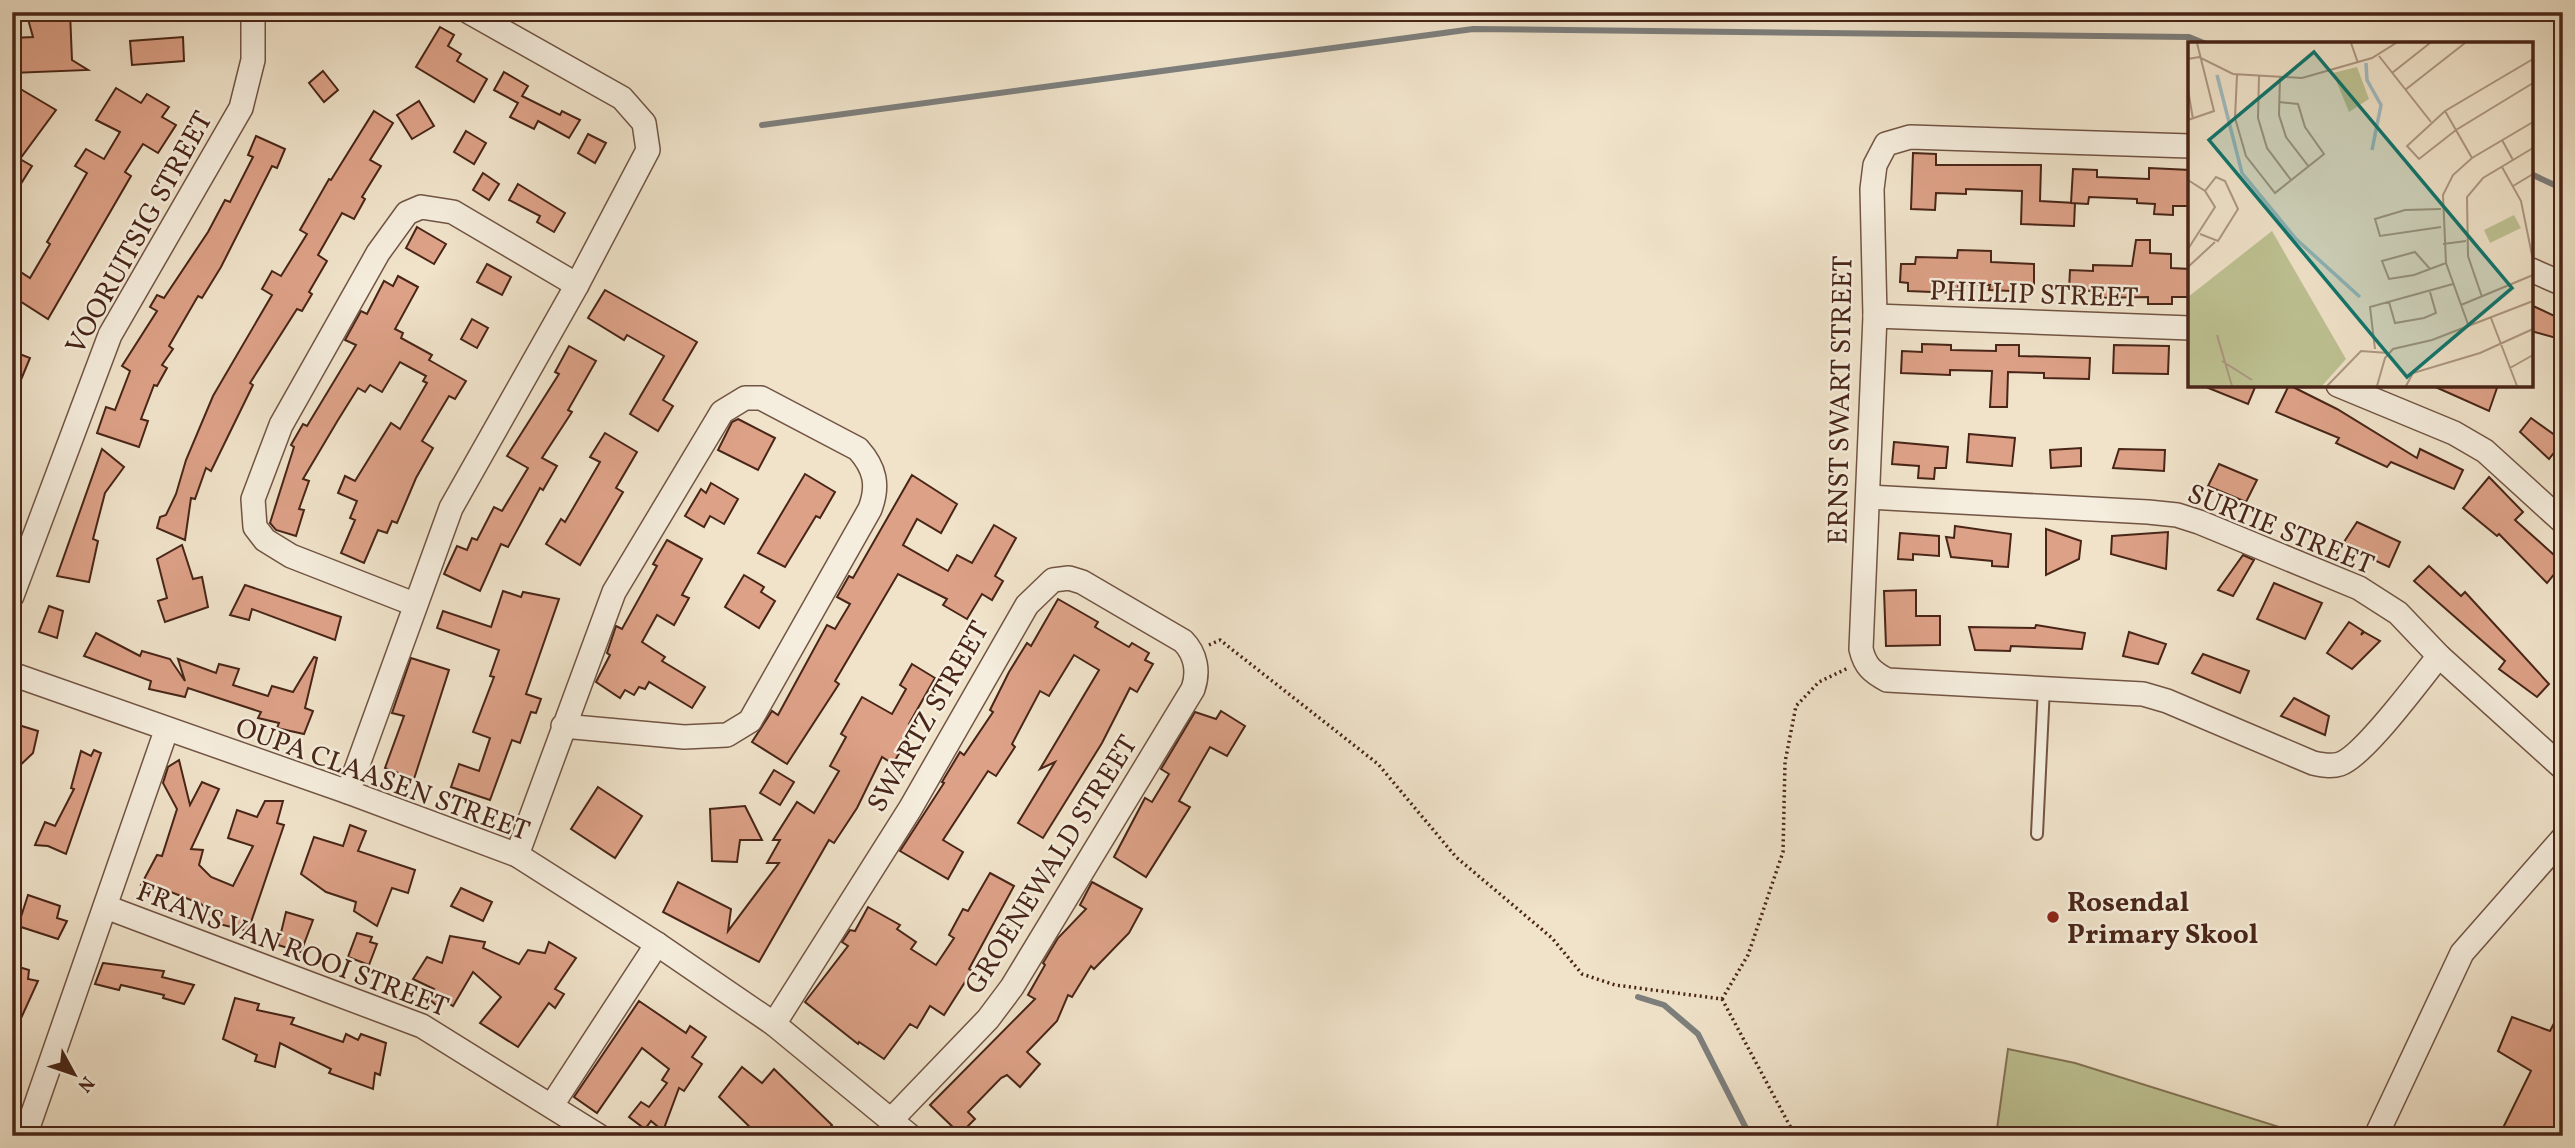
<svg xmlns="http://www.w3.org/2000/svg" width="2575" height="1148" font-family="Vollkorn,serif">
<style>
.green{fill:#bec293;stroke:#837455;stroke-width:2}
.lines{fill:none;stroke-linecap:round;stroke-linejoin:round}
.stream{stroke:#7d7f7d;stroke-width:6}
.building{fill:#dda187;stroke:#482517;stroke-width:2}
.lane-casing{stroke:#725444;stroke-width:14}
.street-casing{stroke:#725444;stroke-width:26}
.path{stroke:#482517;stroke-width:3.5;stroke-dasharray:2 3.5;stroke-linecap:butt}
.lane{stroke:#f5eddd;stroke-width:10}
.street{stroke:#f5eddd;stroke-width:23}
.poi-dot{fill:#8f2418;stroke:#f5eddd;stroke-width:2.5}
.labels{text-anchor:middle;stroke-width:5;stroke-linejoin:round;paint-order:stroke}
.street-label{font-size:28px;fill:#482517;stroke:#f5eddd}
.poi-label{font-size:28px;font-weight:bold;fill:#482517;stroke:#f5eddd;text-anchor:start}
.inset-river{fill:none;stroke:#a0bbc1;stroke-width:3.5}
.inset-road{fill:none;stroke:#ad9782;stroke-width:2}
.view{fill:#0f766e;fill-opacity:0.15;stroke:#0f766e;stroke-width:3.5}
.inset-edge{fill:none;stroke:#482517;stroke-width:3.5}
</style>
<rect width="100%" height="100%" fill="#f0e3ca"/>
<filter id="stains"><feTurbulence type="fractalNoise" baseFrequency=".00286" numOctaves="4"/><feColorMatrix values="0 0 0 0 .2 0 0 0 0 .09 0 0 0 0 .02 0 0 0 .5 -.17"/></filter>
<radialGradient id="worn" r=".72"><stop offset=".6" stop-color="#630" stop-opacity="0"/><stop offset="1" stop-color="#630" stop-opacity=".3"/></radialGradient>
<!-- green -->
<path class="green" d="M2008 1049 2075 1063 2308 1136H1996Z"/>
<g class="lines">
<!-- stream -->
<g class="stream">
<path d="M762 125 1473 29 2189 37 2206 44"/>
<path d="M2531 174 2563 189"/>
<path d="M1638 997 1664 1005 1698 1034 1750 1136"/>
</g>
</g>
<!-- building -->
<g class="building">
<path d="M26 12H70L72 60 88 70 12 73V38L33 37Z"/>
<path d="M440 27 454 35 448 46 461 54 457 61 487 79 474 102 416 67Z"/>
<path d="M183 37 184 61 132 65 130 41Z"/>
<path d="M323 71 338 90 324 102 309 83Z"/>
<path d="M504 72 528 86 522 96 560 115 562 111 580 120 569 138 538 121 534 129 510 117 518 103 494 90Z"/>
<path d="M12 84 56 110 20 159 32 166 12 198Z"/>
<path d="M116 88 141 103 147 94 169 107 162 117 176 125 158 153 143 144 125 172 131 176 48 319 12 296V283L19 271 30 278 50 244 47 242 87 173 75 166 86 149 104 159 120 132 96 120Z"/>
<path d="M419 101 434 126 412 139 397 115Z"/>
<path d="M374 111 393 123 370 160 381 166 362 197 365 199 354 219 342 213 318 255 327 261 309 292 312 294 302 311 297 309 250 383 253 385 211 471 206 468 195 499 191 498 185 540 157 528 160 517 166 515 176 494 186 460 213 396 272 295 262 289 272 271 281 276 307 234 300 230 329 179 331 180Z"/>
<path d="M466 131 486 143 474 164 454 152Z"/>
<path d="M588 134 606 143 595 163 578 153Z"/>
<path d="M256 136 285 149 277 168 272 166 221 267 202 298 198 296 169 346 173 349 162 365 167 368 157 386 154 385 141 419 148 421 139 447 97 433 106 407 115 410 130 371 122 366 157 311 150 307 157 295 164 298 208 232 225 200 230 202 253 157 248 155Z"/>
<path d="M1913 153 1936 154V165H2041L2040 201 2075 203 2074 226 2021 224 2022 191 1966 189V194L1936 193 1935 210 1911 209Z"/>
<path d="M2149 168 2190 170V206H2173V215L2154 214 2155 204 2137 203V199L2089 197 2088 204 2071 203 2073 169 2097 170V177L2149 179Z"/>
<path d="M483 173 499 184 489 200 473 190Z"/>
<path d="M518 184 565 213 554 232 537 222 540 216 509 200Z"/>
<path d="M417 227 446 244 434 264 406 248Z"/>
<path d="M2136 240H2150V253L2171 254V268L2190 269V297H2172V304H2148V297L2092 298 2093 291 2069 290 2070 270 2093 271V265L2132 266Z"/>
<path d="M1958 250 1991 251V262L2034 264V285L2012 284 2011 291 1989 290 1990 285 1959 284 1956 293 1908 291V283L1900 282 1901 264H1915L1916 257 1957 258Z"/>
<path d="M487 264 511 277 502 295 477 282Z"/>
<path d="M398 276 418 287 395 329 403 333 401 338 432 355 429 360 466 381 455 399 449 396 422 441 433 448 416 478 397 523 392 521 387 533 378 530 364 563 341 553 355 520 350 518 357 501 338 493 345 476 355 481 391 423 400 429 427 383 423 381 426 376 400 362 382 392 370 385 365 392 358 388 338 420 303 479 309 481 299 509 304 510 296 536 276 530 270 523 294 447 291 445 303 424 307 426 356 345 345 340 361 311 367 314 384 281 393 286Z"/>
<path d="M605 290 697 342 663 400 673 406 658 431 630 414 664 356 627 335 624 340 588 318Z"/>
<path d="M2531 305 2563 320 2560 339 2531 331Z"/>
<path d="M472 319 488 328 477 348 461 339Z"/>
<path d="M1922 344 1951 345V350L1996 351V345H2019V356L2090 358 2089 379 2044 378V373L2008 372 2007 407H1990L1992 371 1950 370V375L1901 373 1902 351 1922 352Z"/>
<path d="M2114 345 2169 346 2168 374 2113 373Z"/>
<path d="M569 346 596 361 568 410 572 412 542 458 557 466 543 490 540 488 508 547 501 544 480 591 444 574 457 546 467 550 472 538 477 540 494 507 502 511 528 468 507 456 559 374 555 372Z"/>
<path d="M12 351 30 358 13 399H12Z"/>
<path d="M2201 385H2256L2248 404Z"/>
<path d="M2289 385 2337 409 2417 458 2420 449 2463 470 2454 489 2391 462 2387 467 2336 443 2339 438 2276 412Z"/>
<path d="M2431 385H2498L2489 411Z"/>
<path d="M2531 418 2563 441 2549 459 2520 432Z"/>
<path d="M738 419 775 438 758 470 718 450 732 422Z"/>
<path d="M605 433 637 452 616 488 623 492 580 565 546 544 561 519 565 522 600 462 590 457Z"/>
<path d="M1969 434 2015 438 2012 466 1967 462Z"/>
<path d="M1894 442 1948 447 1946 468H1935L1934 479 1918 478 1919 466 1892 464Z"/>
<path d="M2081 448V466L2051 468 2050 450Z"/>
<path d="M102 449 124 467 105 493 93 539 98 541 89 582 57 576Z"/>
<path d="M2119 449 2165 450 2164 471 2113 468Z"/>
<path d="M2219 464 2257 480 2246 502 2208 486Z"/>
<path d="M805 474 835 492 820 518 816 516 785 567 758 553Z"/>
<path d="M912 475 957 504 941 533 917 519 903 545 948 571 957 555 972 563 994 525 1016 538 995 576 1003 581 992 600 982 594 967 619 943 605 947 599 898 574 835 681 839 684 787 764 752 742 772 711 778 715 827 625 835 629 850 604 837 597 849 576 853 578Z"/>
<path d="M2489 477 2523 512 2515 520 2563 563 2547 583 2499 534 2497 536 2463 508Z"/>
<path d="M711 483 738 499 724 524 710 516 704 527 685 516 701 489 706 493Z"/>
<path d="M2357 522 2400 542 2389 567 2342 545Z"/>
<path d="M1955 526 2011 534 2008 567 1992 566V561L1951 557 1946 537 1954 538Z"/>
<path d="M2046 529 2081 541 2079 559 2046 575Z"/>
<path d="M2168 532 2166 569 2111 554 2112 536Z"/>
<path d="M1900 533 1939 536V556L1913 554V560L1898 559Z"/>
<path d="M667 540 702 559 682 595 689 598 674 625 657 615 642 642 665 657 662 661 705 687 692 708 649 682 645 689 639 687 634 695 625 690 620 698 596 682 610 655 607 653 616 626 622 629 657 566 653 564Z"/>
<path d="M182 545 193 579 202 577 208 607 165 622 158 601 167 598 157 559Z"/>
<path d="M2243 555 2254 560 2233 596 2218 590Z"/>
<path d="M2429 566 2461 596 2465 592 2549 684 2537 697 2499 669 2505 661 2414 581Z"/>
<path d="M744 575 764 587 761 592 775 601 759 628 725 607Z"/>
<path d="M2274 583 2322 603 2305 639 2257 619Z"/>
<path d="M245 585 341 617 335 640 252 609 249 620 230 615Z"/>
<path d="M1916 590V616H1940V645L1886 646 1884 591Z"/>
<path d="M503 591 521 597 523 592 559 599 526 694 541 699 536 713 531 712 520 743 512 740 490 800 451 787 459 764 479 771 490 738 473 732 494 677 490 676 499 650 437 628 443 611 491 627Z"/>
<path d="M1058 599 1098 622 1095 627 1129 647 1132 643 1149 653 1145 660 1153 664 1137 692 1130 688 1102 743 1043 838 1018 823 1055 762 1040 769 1099 670 1074 655 1049 696 1040 691 1012 744 1015 747 996 776 988 771 943 840 963 852 948 879 900 851 944 783 942 782 960 752 964 755 993 712 990 710 1009 672 1027 643 1031 646Z"/>
<path d="M49 606 63 611 57 638 39 632Z"/>
<path d="M2349 622 2363 631 2361 635 2364 632 2380 641 2352 669 2327 653Z"/>
<path d="M2036 625 2085 633 2082 649 2011 646 2010 651 1975 650 1969 627 2035 628Z"/>
<path d="M2129 632 2166 644 2158 664 2123 656Z"/>
<path d="M96 633 140 656 142 651 170 659 185 681 178 659 216 673 219 664 239 669 233 685 268 696 272 686 293 692 314 657 317 658 305 708 313 711 304 734 277 728 279 723 258 718 261 712 188 688 185 697 149 689 151 681 84 656Z"/>
<path d="M2203 654 2249 671 2240 693 2192 673Z"/>
<path d="M411 658 449 670 414 779 385 768 404 716 392 713Z"/>
<path d="M912 664 935 678 909 724 914 727 893 764 882 757 857 808 834 843 829 840 759 962 663 912 678 882 731 909 728 931 779 863H767L780 840H773L797 802 814 813 839 771 830 766 846 737 841 734 862 697 892 714 906 689 900 685Z"/>
<path d="M2294 698 2329 716 2325 735 2281 716Z"/>
<path d="M1221 711 1245 726 1227 756 1210 747 1179 801 1190 807 1146 877 1114 857 1145 798 1152 802 1169 774 1161 769 1195 712 1216 719Z"/>
<path d="M12 723 38 731 33 753 12 773Z"/>
<path d="M94 750 101 753 66 854 48 846 35 845 45 822 55 826 74 789 71 788 81 751 91 756Z"/>
<path d="M179 760 190 805 202 782 219 789 191 849 203 850 199 865 211 877 233 886 253 846 228 838 237 810 257 817 265 801H283L277 823 284 825 248 931 219 924 220 918 210 915 211 912 201 904 166 890 163 895 141 885 157 855 162 856 177 809 163 783 168 767Z"/>
<path d="M774 770 794 782 780 805 760 793Z"/>
<path d="M598 787 642 816 615 858 571 829Z"/>
<path d="M745 806 762 840H740L737 862 712 861 710 809Z"/>
<path d="M350 825 366 831 358 851 415 870 408 893 392 888 377 926 354 911 356 902 326 892 301 874 314 837 343 846Z"/>
<path d="M990 873 1014 886 969 969 972 971 944 1015 930 1006 917 1028 910 1024 884 1059 859 1042 858 1044 805 1002 848 946 842 942 850 930 855 931 868 907 900 925 897 929 916 942 911 949 936 965 954 938 949 935 963 909 968 911Z"/>
<path d="M1092 882 1142 909 1129 933 1094 969 1091 966 1072 997 1068 995 1057 1021 1027 1052 1040 1064 1020 1087 1007 1075 1001 1078 968 1112 975 1119 960 1134 930 1105 1035 999 1028 995 1045 965 1043 963 1058 938 1086 909 1080 905Z"/>
<path d="M461 888 492 902 483 921 451 906Z"/>
<path d="M28 895 60 906 57 918 67 921 58 939 18 926Z"/>
<path d="M286 912 313 920 301 952 278 945Z"/>
<path d="M357 933 372 937 370 942 377 944 369 965 348 957Z"/>
<path d="M450 936 485 942 483 948 519 964 528 950 545 953 549 942 576 958 555 989 564 994 555 1008 549 1003 518 1047 480 1023 501 997 473 972 453 1006 445 1001 436 1005 428 998 434 989 413 979 427 957 442 963Z"/>
<path d="M103 963 164 971 162 977 194 985 184 1004 163 998 164 995 121 985 119 990 95 984Z"/>
<path d="M12 965 29 970 28 979 38 981 12 1038Z"/>
<path d="M235 998 259 1004 257 1010 294 1018 291 1024 343 1042 346 1034 358 1040 361 1034 386 1043 380 1075 375 1073 373 1089 329 1073 331 1069 280 1043 275 1067 255 1061 257 1055 223 1039Z"/>
<path d="M639 1001 686 1033 690 1026 706 1037 692 1057 702 1064 684 1091 679 1088 663 1131 651 1121 645 1129 629 1117 641 1102 649 1107 667 1083 662 1080 669 1069 642 1048 597 1113 574 1097Z"/>
<path d="M2563 1006V1119L2555 1136H2499L2531 1071 2498 1051 2512 1017 2550 1031Z"/>
<path d="M742 1067 762 1083 774 1069 832 1125 823 1136H759L719 1097Z"/>
</g>
<g class="lines">
<defs>
<path id="lane" d="M2037 834 2044 687"/>
<g id="street">
<path d="M2190 146 1910 137 1886 144 1875 165 1872 189 1875 316 1861 649C1865 666 1872 672 1887 680L2143 694 2167 701 2313 763C2322 765 2331 767 2340 764 2364 756 2420 679 2439 656"/>
<path d="M2531 270 2563 284"/>
<path d="M1875 316 2190 328"/>
<path d="M2338 385 2454 433 2485 451 2563 522"/>
<path d="M1868 497 2148 512 2177 515 2199 522 2359 588 2398 613 2439 656 2563 768"/>
<path d="M12 596 110 335 241 108 253 60V12"/>
<path d="M414 604 291 556 265 540 255 527 253 499 281 425 378 253 407 213 421 207 453 212 577 285"/>
<path d="M12 674 348 792 517 855 657 944 774 1024 910 1136"/>
<path d="M348 792 451 508 577 285 648 150 644 123 622 98 469 12"/>
<path d="M517 855 614 592 722 412 745 398H761L858 449C875 468 879 485 870 509L750 721 727 735 684 737 563 726"/>
<path d="M106 907 422 1026 599 1136"/>
<path d="M774 1024 910 809 1027 605 1053 580 1069 578 1082 582 1183 641C1196 654 1199 672 1193 689L1012 987 988 1019 892 1119"/>
<path d="M552 1105 657 944"/>
<path d="M25 1136 166 731"/>
<path d="M2376 1136 2462 953 2563 838"/>
</g>
</defs>
<!-- lane casing -->
<use href="#lane" class="lane-casing"/>
<!-- street casing -->
<use href="#street" class="street-casing"/>
<!-- path -->
<g class="path">
<path d="M1209 645 1220 640 1378 764 1456 857 1552 938 1582 974 1615 985 1722 999"/>
<path d="M1722 999 1748 955 1783 852 1785 762 1796 706 1819 682 1848 668"/>
<path d="M1722 999 1791 1128 1792 1136"/>
</g>
<!-- lane -->
<use href="#lane" class="lane"/>
<!-- street -->
<use href="#street" class="street"/>
</g>
<!-- markers -->
<circle class="poi-dot" cx="2053" cy="917" r="7"/>
<g class="labels">
<!-- street labels -->
<g class="street-label">
<text transform="translate(138 232) rotate(-61)" y="10">VOORUITSIG STREET</text>
<text transform="translate(2034 293) rotate(2)" y="10">PHILLIP STREET</text>
<text transform="translate(1839 400) rotate(-89)" y="10">ERNST SWART STREET</text>
<text transform="translate(2281 528) rotate(22)" y="10">SURTIE STREET</text>
<text transform="translate(927 716) rotate(-60)" y="10">SWARTZ STREET</text>
<text transform="translate(383 778) rotate(20)" y="10">OUPA CLAASEN STREET</text>
<text transform="translate(1050 864) rotate(-58)" y="10">GROENEWALD STREET</text>
<text transform="translate(293 948) rotate(21)" y="10">FRANS VAN ROOI STREET</text>
</g>
<!-- poi labels -->
<g class="poi-label">
<text x="2067" y="911">Rosendal<tspan x="2067" dy="32">Primary Skool</tspan></text>
</g>
</g>
<!-- overview -->
<g transform="translate(2188 42)">
<rect width="345" height="345" fill="#f0e3ca"/>
<path d="M169 25 181 57 161 70 145 31ZM326 173 333 186 302 201 296 188ZM84 189 158 317 134 344H0V255Z" fill="#bec293"/>
<path class="inset-river" d="M178 21 179 38 193 63 184 108M29 33 54 131 108 197 172 255"/>
<path class="inset-road" d="M163 1 170 21M191 14 243 80M0 17 11 15 45 32 114 36 184 16 208 1M345 17 257 69 219 104 231 117 268 88 345 41M204 31 242 1M49 33 47 76 58 114 87 151 136 112 117 85 110 62 91 60M71 34 70 76 79 106 103 138M92 35 91 73 98 95 121 125M0 48 5 77M217 48 277 1M257 69 284 116M0 78 26 69 9 1M314 98 325 118M314 125 333 159 345 218M0 138 17 149 27 165 0 207M325 144 345 132M253 167 217 168 187 177 192 194 253 185M12 192 30 199 50 167 37 139 28 135 17 149M255 202 278 199M0 225 27 200M242 227 227 210 194 219 201 237 226 233 258 221M294 255 280 214 279 155 295 136 345 106M201 260 207 281 236 276 248 271 242 250M273 263 345 233M303 276 329 344M281 285 258 221 255 153 265 133 284 116 345 80M29 293 44 344M187 307 182 265 265 242M34 319 64 338M322 326 345 313M139 344 173 309 200 311M189 344 197 316 205 307 244 298 345 259M218 344 225 331 292 311 345 287"/>
<path class="view" d="M126 10 324 246 219 335 21 98Z"/>
<rect width="345" height="345" class="inset-edge"/>
</g>
<!-- margin -->
<rect width="2575" height="1148" fill="none" stroke="#f0e3ca" stroke-width="42"/>
<rect x="14" y="14" width="2547" height="1120" fill="none" stroke="#482517" stroke-width="3.5"/>
<rect x="21" y="21" width="2533" height="1106" fill="none" stroke="#482517" stroke-width="2"/>
<!-- north arrow -->
<g transform="translate(74 1074) rotate(130)" stroke="#f5eddd" stroke-width="5" paint-order="stroke">
<path d="M0-5L12 26L0 18L-12 26Z" fill="#482517"/>
<text y="-10" font-size="19" font-weight="bold" text-anchor="middle" fill="#482517">N</text>
</g>
<rect width="100%" height="100%" filter="url(#stains)"/>
<rect width="100%" height="100%" fill="url(#worn)"/>
</svg>
